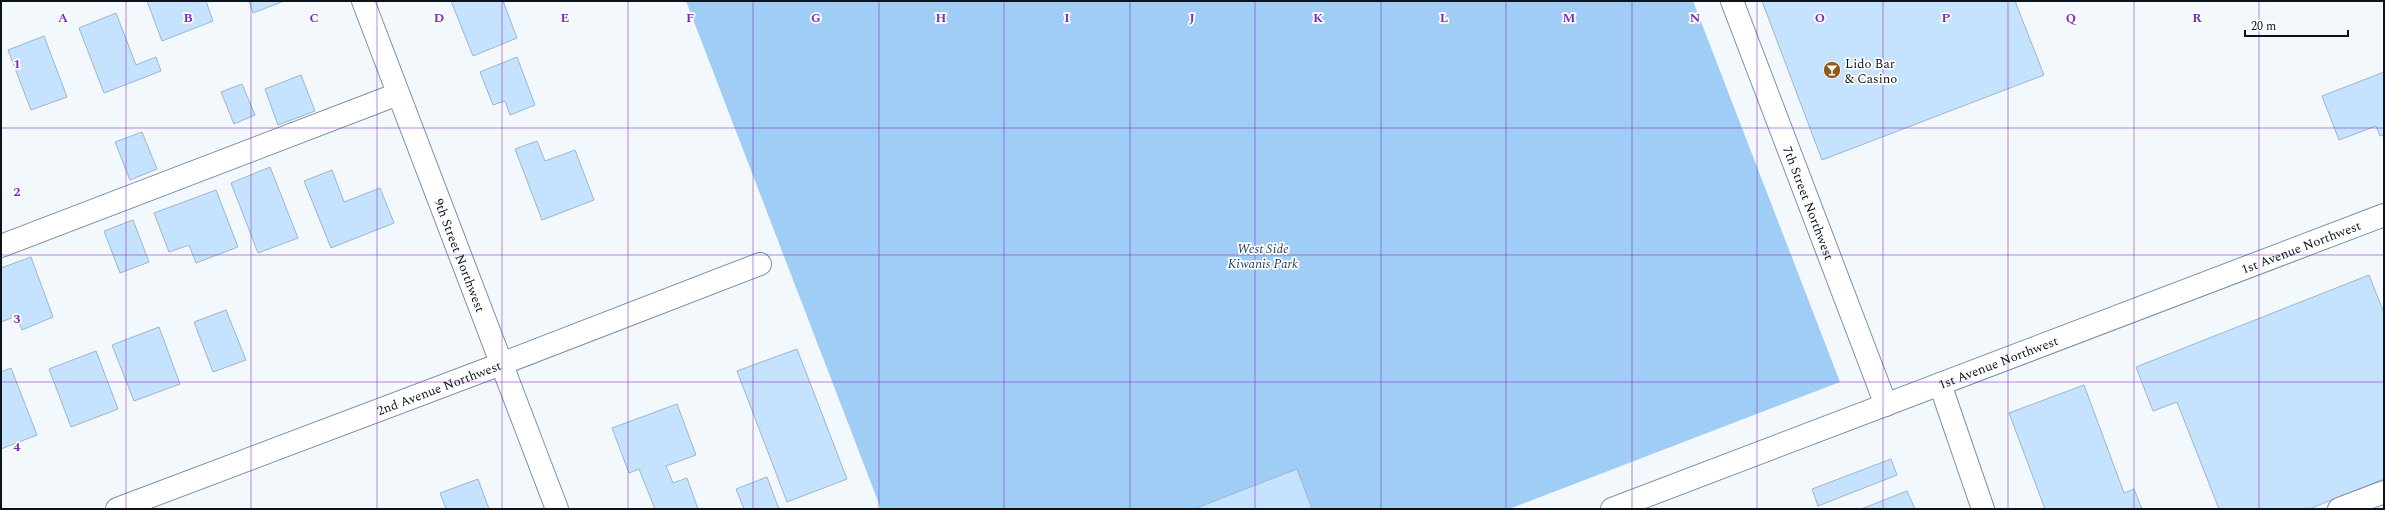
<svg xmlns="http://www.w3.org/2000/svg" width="2385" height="510" font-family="Spectral,serif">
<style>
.green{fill:#9fcdf5}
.building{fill:#c5e3fe;stroke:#9db6cc}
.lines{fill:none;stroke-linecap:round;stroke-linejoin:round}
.minor-casing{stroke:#7a92a8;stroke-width:24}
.minor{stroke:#fff;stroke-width:22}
.grid{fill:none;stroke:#7b2cbf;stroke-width:1;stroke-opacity:0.55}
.labels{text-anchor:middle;stroke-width:3.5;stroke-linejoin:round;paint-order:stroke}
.poi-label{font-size:13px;fill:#0b141c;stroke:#fff;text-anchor:start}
.street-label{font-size:13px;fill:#0b141c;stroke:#fff}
.park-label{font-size:13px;font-style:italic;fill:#1a3c57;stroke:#fff}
.grid-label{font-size:13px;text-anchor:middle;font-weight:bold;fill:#7b2cbf;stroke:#fff;stroke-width:3.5;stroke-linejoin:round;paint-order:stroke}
</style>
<rect width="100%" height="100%" fill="#f3f8fd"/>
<!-- green -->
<path class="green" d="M686 1H1693L1840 382 1509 509H881Z"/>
<!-- building -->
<g class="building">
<path d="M147 1H206L213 21 162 41Z"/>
<path d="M249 1H284L253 13Z"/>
<path d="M451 1H503L517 38 473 56Z"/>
<path d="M1762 1H2015L2044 75 1822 160Z"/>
<path d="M116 13 136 65 156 57 161 71 104 93 79 28Z"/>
<path d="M44 36 67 97 31 110 8 50Z"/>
<path d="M517 57 535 105 510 115 505 101 493 105 480 72Z"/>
<path d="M2384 72V135L2380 136 2376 126 2339 140 2322 96Z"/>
<path d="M301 75 315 111 278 125 265 89Z"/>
<path d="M242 84 255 115 234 124 221 92Z"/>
<path d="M142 132 157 169 130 180 115 142Z"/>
<path d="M537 141 545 161 575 150 594 200 542 220 515 149Z"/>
<path d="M270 167 298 238 258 253 231 183Z"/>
<path d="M332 170 344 202 380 188 394 223 331 248 304 181Z"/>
<path d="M216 190 238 247 196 263 189 245 169 252 154 213Z"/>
<path d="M133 220 149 262 120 273 104 231Z"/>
<path d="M31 257 53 317 22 330 17 316 1 322V268Z"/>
<path d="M2369 275 2384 313V479L2309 509H2219L2177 402 2153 411 2136 367Z"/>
<path d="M226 310 246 360 213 372 194 322Z"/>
<path d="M159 327 180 384 134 401 112 345Z"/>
<path d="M797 349 847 479 787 502 737 371Z"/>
<path d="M96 351 118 409 71 427 49 369Z"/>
<path d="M11 368 37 435 1 449V372Z"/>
<path d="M2084 385 2124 493 2134 489 2142 509H2045L2009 413Z"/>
<path d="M677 404 696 455 666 466 673 483 687 478 698 509H655L639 469 629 473 612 428Z"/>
<path d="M1891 459 1897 475 1818 506 1812 489Z"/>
<path d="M1297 469 1312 509H1194Z"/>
<path d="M767 477 779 509H744L736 489Z"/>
<path d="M478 479 489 509H446L440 493Z"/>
<path d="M1907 491 1915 509H1861Z"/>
</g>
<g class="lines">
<defs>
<g id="minor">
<path id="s1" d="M363 1 557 509"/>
<path id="s2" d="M1732 1 1886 405"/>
<path d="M1 246 398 94"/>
<path d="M1940 384 1983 509"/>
<path id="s3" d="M117 509 501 364 760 264"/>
<path id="s4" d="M1612 509 2384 215"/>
<path d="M2339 509 2384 492"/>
</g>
</defs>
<!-- minor casing -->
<use href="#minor" class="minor-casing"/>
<!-- minor -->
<use href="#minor" class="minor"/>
</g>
<!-- grid -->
<path class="grid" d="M126 1V509M251 1V509M377 1V509M502 1V509M628 1V509M753 1V509M879 1V509M1004 1V509M1130 1V509M1255 1V509M1381 1V509M1506 1V509M1632 1V509M1757 1V509M1883 1V509M2008 1V509M2134 1V509M2259 1V509M1 128H2384M1 255H2384M1 382H2384"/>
<!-- icons -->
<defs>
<symbol id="bar-disc" viewBox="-11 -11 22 22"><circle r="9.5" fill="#925914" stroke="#fff"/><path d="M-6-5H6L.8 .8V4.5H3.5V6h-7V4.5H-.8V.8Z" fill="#fff"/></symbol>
</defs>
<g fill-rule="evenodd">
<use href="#bar-disc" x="1822" y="60" width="20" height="20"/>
</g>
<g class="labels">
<!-- poi labels -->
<g class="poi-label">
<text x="1845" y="68">Lido Bar<tspan x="1845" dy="15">&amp; Casino</tspan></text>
</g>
<!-- street labels -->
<g class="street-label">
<text dy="5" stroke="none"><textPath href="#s2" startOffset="216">7th Street Northwest</textPath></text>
<text dy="5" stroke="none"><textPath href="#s4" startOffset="737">1st Avenue Northwest</textPath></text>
<text dy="5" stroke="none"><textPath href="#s1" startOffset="272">9th Street Northwest</textPath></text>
<text dy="5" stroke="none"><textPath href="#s4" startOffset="413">1st Avenue Northwest</textPath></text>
<text dy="5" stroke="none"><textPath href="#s3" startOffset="344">2nd Avenue Northwest</textPath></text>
</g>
<!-- park labels -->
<g class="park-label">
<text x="1263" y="253">West Side<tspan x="1263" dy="15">Kiwanis Park</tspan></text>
</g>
</g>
<g class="grid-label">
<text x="63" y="22">A</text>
<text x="188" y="22">B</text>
<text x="314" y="22">C</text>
<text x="439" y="22">D</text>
<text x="565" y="22">E</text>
<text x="690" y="22">F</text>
<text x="816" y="22">G</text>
<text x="941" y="22">H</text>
<text x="1067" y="22">I</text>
<text x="1192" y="22">J</text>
<text x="1318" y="22">K</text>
<text x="1444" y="22">L</text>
<text x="1569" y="22">M</text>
<text x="1695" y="22">N</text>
<text x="1820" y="22">O</text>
<text x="1946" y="22">P</text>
<text x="2071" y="22">Q</text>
<text x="2197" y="22">R</text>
<text x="17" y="68">1</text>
<text x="17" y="196">2</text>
<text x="17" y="323">3</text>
<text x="17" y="451">4</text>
</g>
<!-- border -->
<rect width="2385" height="510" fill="none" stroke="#0b141c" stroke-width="4"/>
<!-- scale -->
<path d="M2245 30v6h103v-6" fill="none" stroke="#0b141c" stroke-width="2"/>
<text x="2251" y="30" font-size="12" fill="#0b141c" stroke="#ffffff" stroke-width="3" paint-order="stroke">20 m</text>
</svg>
